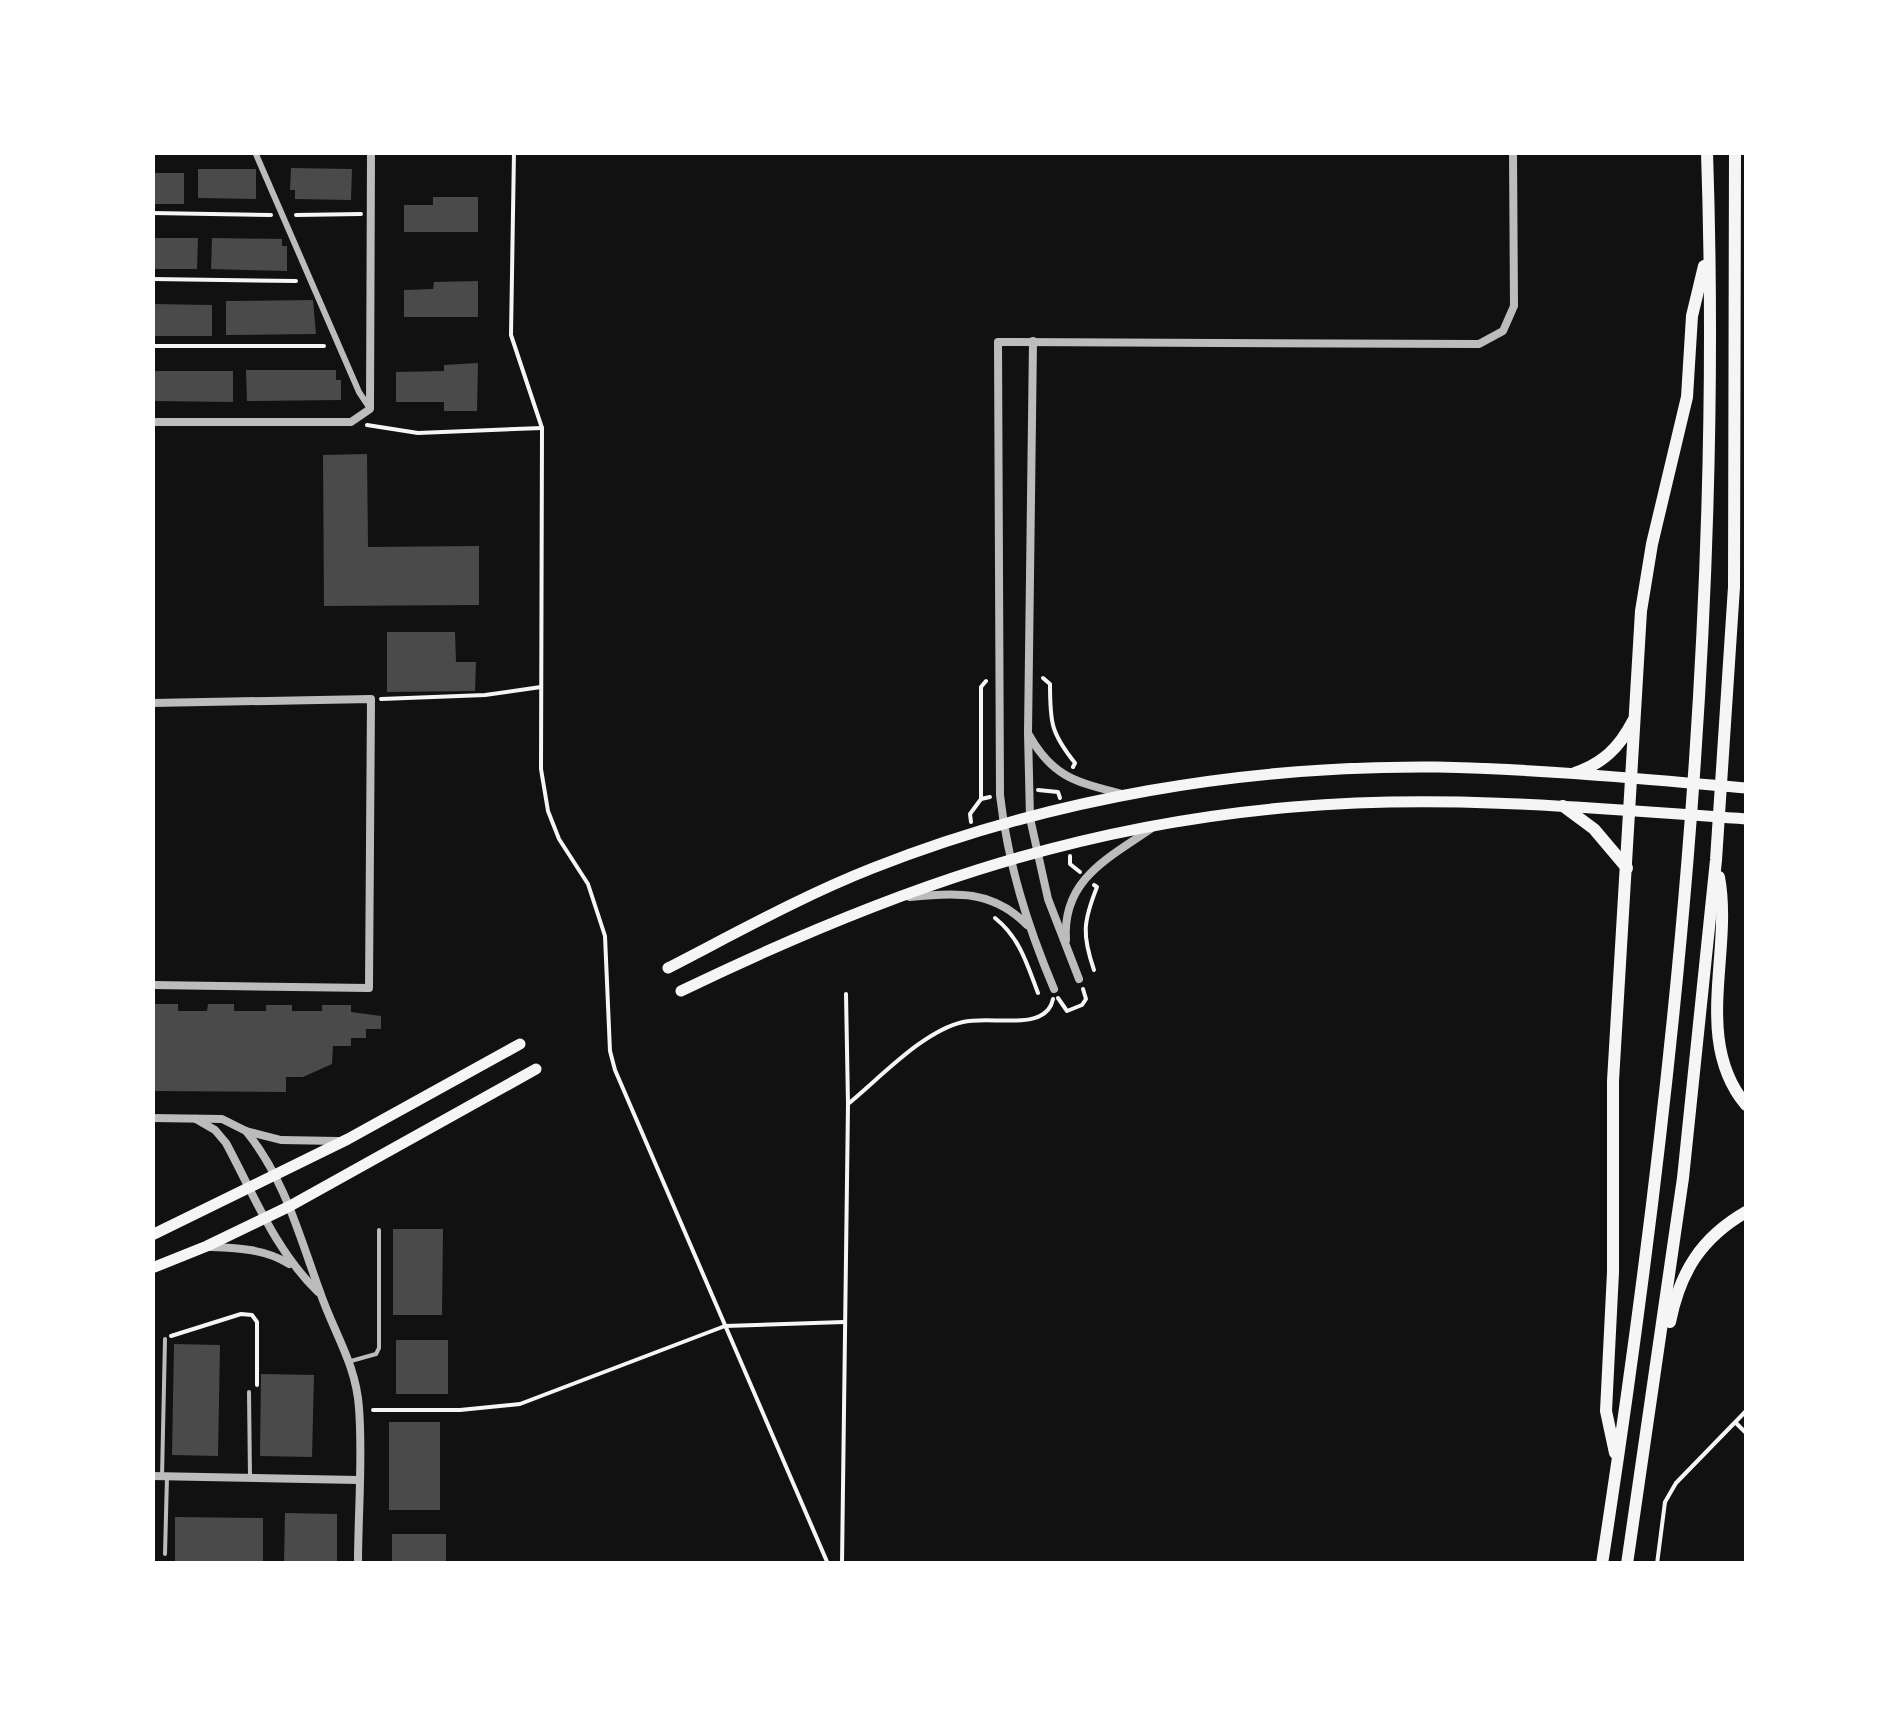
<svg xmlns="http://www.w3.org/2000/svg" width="1899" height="1716" font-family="'Fira Sans Condensed',sans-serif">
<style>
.building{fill:#4a4a4a}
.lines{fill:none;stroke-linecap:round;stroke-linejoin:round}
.path{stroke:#f5f5f5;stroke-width:4}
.service{stroke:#bcbcbc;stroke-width:4}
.pedestrian{stroke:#bcbcbc;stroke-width:6}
.minor{stroke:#bcbcbc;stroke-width:8}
.secondary{stroke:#f5f5f5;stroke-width:11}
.trunk{stroke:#f5f5f5;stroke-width:12}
</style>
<rect width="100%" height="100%" fill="#111"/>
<!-- building -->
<g class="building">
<path d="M291 168 352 169 351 200 295 199V190H290Z"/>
<path d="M198 169H256V199L198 198Z"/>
<rect x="152" y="173" width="32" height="31"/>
<path d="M433 197H478V232H404V205H433Z"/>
<path d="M152 238H198L197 269H152Z"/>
<path d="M212 238 282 239V246H287V271L211 269Z"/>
<path d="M478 281V317H404V290L433 289 434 282Z"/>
<path d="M313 300 316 334 226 335V301Z"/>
<path d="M152 304 212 305V336H152Z"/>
<path d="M478 363 477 411H444V402H396V372L444 371V365Z"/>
<path d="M246 370H336V380H341V400L247 401Z"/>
<path d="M152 371H233V402L152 401Z"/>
<path d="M367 454 368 547 479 546V605L324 606 323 455Z"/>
<path d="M387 632H455L456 662H476L475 691 387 692Z"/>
<path d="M152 1004H178V1011H207L208 1004H234V1011H266V1005H292V1011H322V1005H351V1012L381 1016V1029H366V1038H351V1046H333L332 1064 303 1077H286V1092L152 1091Z"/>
<path d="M393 1229H443L442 1315H393Z"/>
<rect x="396" y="1340" width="52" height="54"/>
<path d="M174 1344 220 1345 218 1456 172 1455Z"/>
<path d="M261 1374 314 1375 312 1457 260 1456Z"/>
<rect x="389" y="1422" width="51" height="88"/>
<path d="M285 1513 337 1514V1564H284Z"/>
<path d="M175 1517 263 1518V1564H175Z"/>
<rect x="392" y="1534" width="54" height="30"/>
</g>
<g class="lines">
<!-- path -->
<g class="path">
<path d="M514 152 511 335 542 428 541 769 548 811 559 839 588 884 605 936 610 1051 615 1070 828 1564"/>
<path d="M152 213 271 215"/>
<path d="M296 215 361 214"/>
<path d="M152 279 296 281"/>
<path d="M152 346H324"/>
<path d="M367 425 418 433 542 428"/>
<path d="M1043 678 1050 684C1050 723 1051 733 1075 763L1073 767"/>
<path d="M381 699 485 695 541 687"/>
<path d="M1038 790 1058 792 1060 798"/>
<path d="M981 799V687L986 681"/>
<path d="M971 822 970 814 981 799 990 797"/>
<path d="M1070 856V864L1080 872"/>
<path d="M1094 885 1097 887C1083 922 1082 935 1094 970"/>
<path d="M995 918C1020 938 1027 964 1038 993"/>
<path d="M1058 998 1067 1011 1082 1005 1086 999 1083 989"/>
<path d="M848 1104C880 1078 923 1031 963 1022 992 1015 1046 1033 1053 999"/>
<path d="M171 1336 241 1314 252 1315 257 1322V1385"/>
<path d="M373 1410H460L520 1404 725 1326 844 1322"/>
<path d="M1736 1423 1746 1433"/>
<path d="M842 1564 848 1104 846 994"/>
<path d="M1657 1564 1665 1502 1676 1483 1746 1411"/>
</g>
<!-- service -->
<g class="service">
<path d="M351 1361 376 1354 379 1348V1230"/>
<path d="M249 1392 250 1478"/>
<path d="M162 1477 165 1339"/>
<path d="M165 1554 167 1477"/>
</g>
<!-- pedestrian -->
<path class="pedestrian" d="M255 152 359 392 369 407"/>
<!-- minor -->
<g class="minor">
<path d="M1033 341 1028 733 1030 818 1048 899 1079 979"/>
<path d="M152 422H351L370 409 371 152"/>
<path d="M152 703 371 699 369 988 152 985"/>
<path d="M1029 735C1053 778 1077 782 1122 794"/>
<path d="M910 897C955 892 993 890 1027 925"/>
<path d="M1066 940C1062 879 1109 858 1152 828"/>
<path d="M1054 989C1027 925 1008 864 1000 795L998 342 1479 344 1503 331 1514 306 1513 152"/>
<path d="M152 1118 222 1119 246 1131 281 1140 338 1141"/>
<path d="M196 1119 215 1130 226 1143C254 1195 275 1250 318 1292"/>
<path d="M246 1131C285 1179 299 1235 320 1292 334 1333 356 1364 359 1408 363 1459 358 1512 358 1564"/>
<path d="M211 1247C238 1248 266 1249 289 1264"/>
<path d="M152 1476 358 1480"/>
</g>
<!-- secondary -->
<g class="secondary">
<path d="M668 968C736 933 802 896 873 868 1050 798 1246 765 1437 767 1540 769 1643 779 1746 788"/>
<path d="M681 991C882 894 1068 826 1293 807 1444 794 1596 808 1746 819"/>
<path d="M152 1235 348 1139 520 1044"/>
<path d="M152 1268 207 1246 290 1206 536 1069"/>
</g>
<!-- trunk -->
<g class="trunk">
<path d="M1575 773C1603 763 1619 748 1633 721"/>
<path d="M1563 806 1594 829 1627 868"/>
<path d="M1719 877C1733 952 1692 1040 1746 1105"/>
<path d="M1670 1322C1680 1272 1701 1238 1746 1212"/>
<path d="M1615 1453 1606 1411 1613 1272V1081L1641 611 1652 544 1687 397 1692 316 1704 266"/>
<path d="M1602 1564C1674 1097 1723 625 1707 152"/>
<path d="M1627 1564 1683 1178 1716 860 1734 587 1735 152"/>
</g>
</g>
<!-- border -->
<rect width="1899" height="1716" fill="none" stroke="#ffffff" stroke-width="310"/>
</svg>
